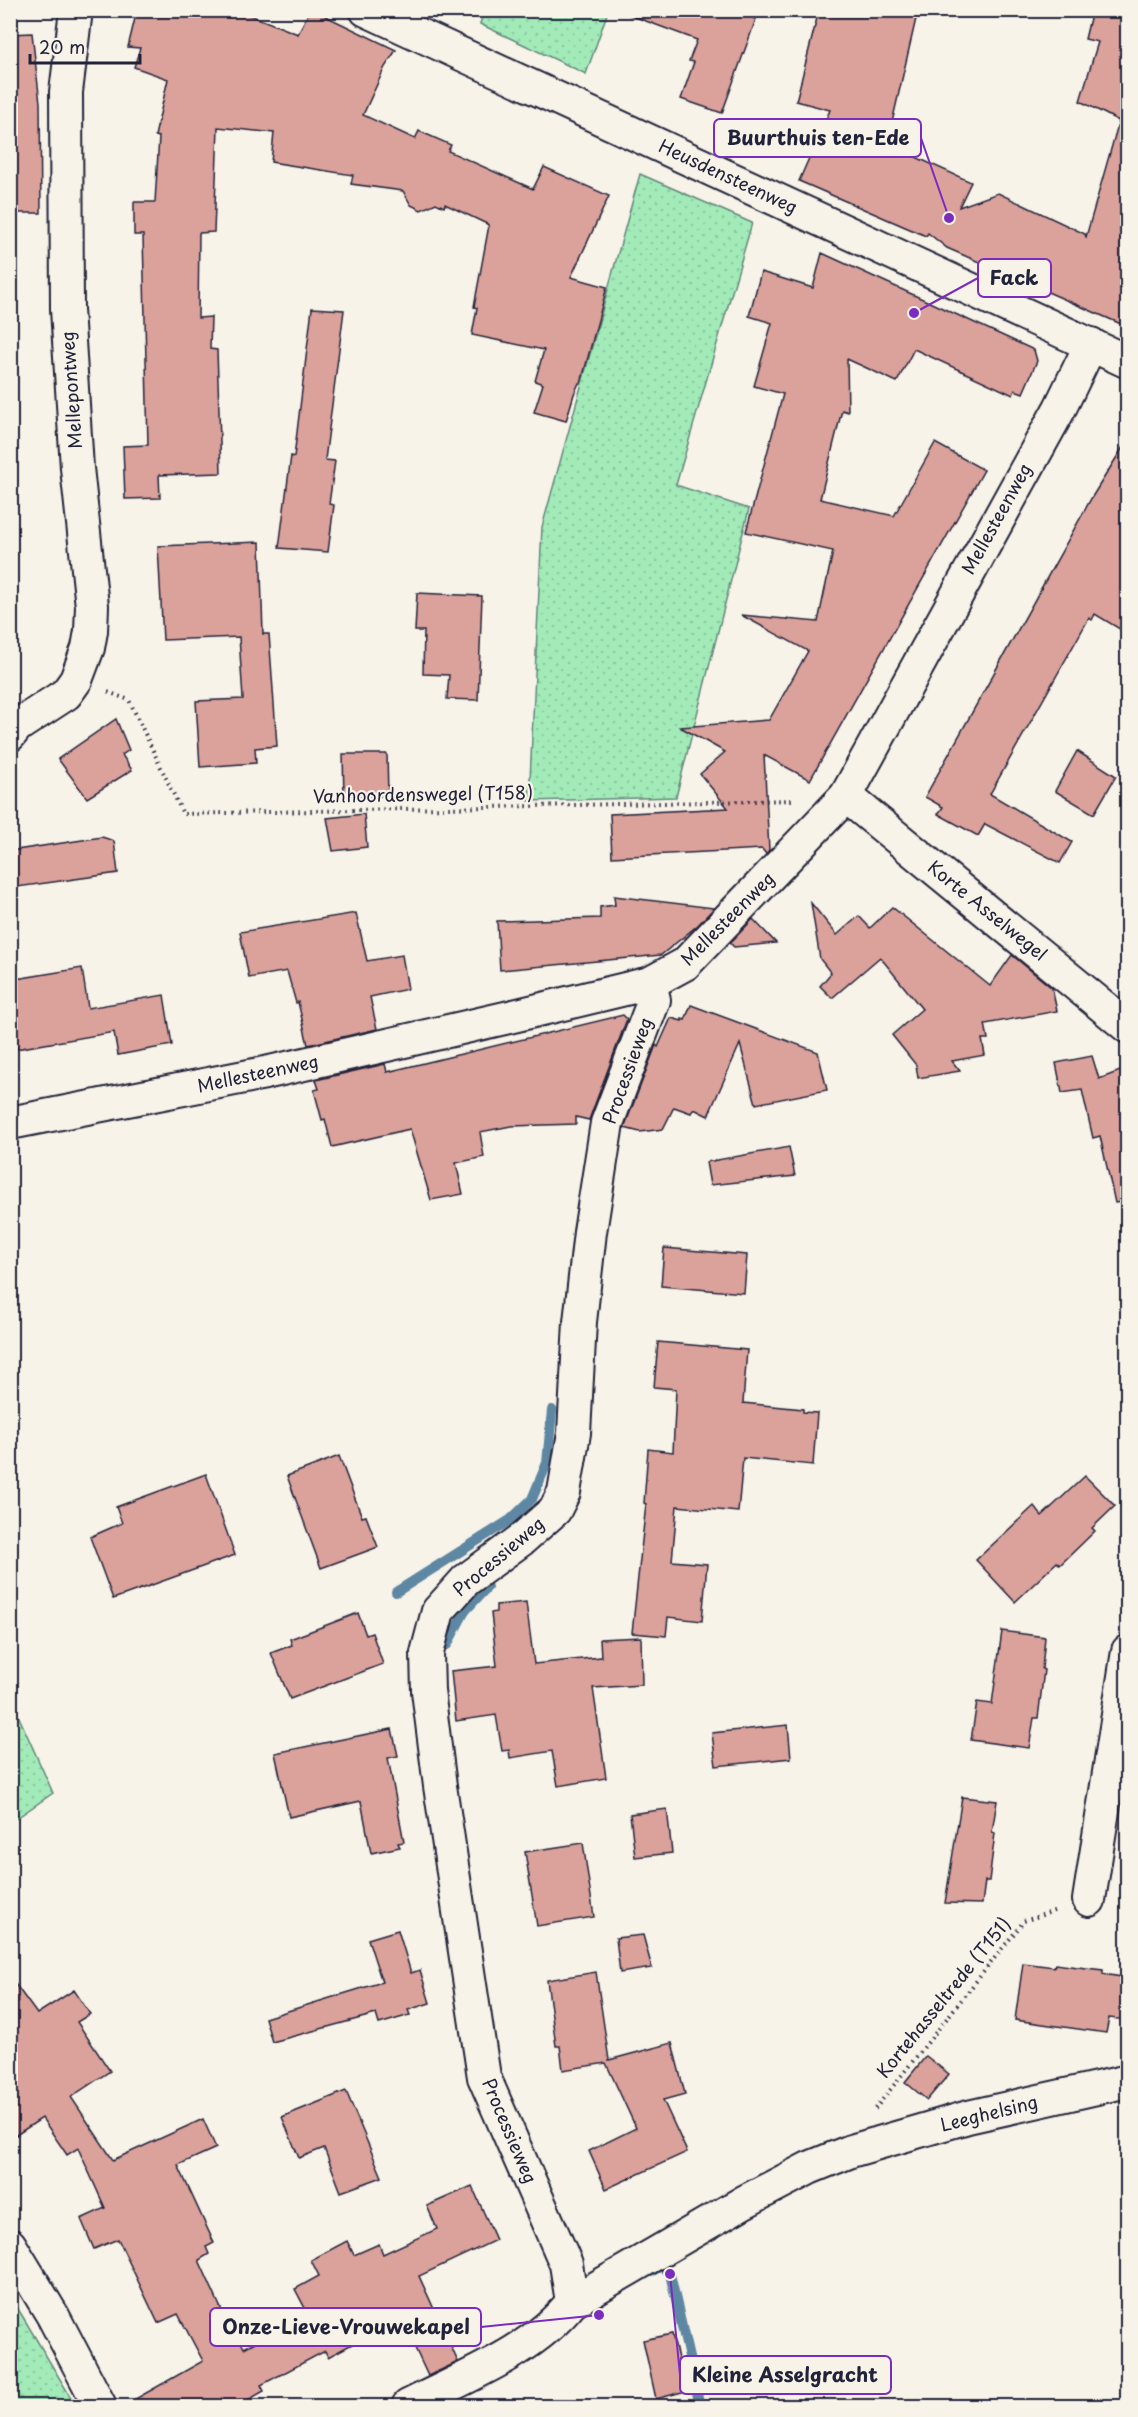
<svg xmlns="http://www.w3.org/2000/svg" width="1138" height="2417" font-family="'Playpen Sans',sans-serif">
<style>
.grass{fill:url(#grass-dots);stroke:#62867a;stroke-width:1.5}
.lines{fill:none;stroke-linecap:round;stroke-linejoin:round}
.stream{stroke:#5d87a2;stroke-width:10}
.building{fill:#dba19b;stroke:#22223b;stroke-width:1.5}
.minor-casing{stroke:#22223b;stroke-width:36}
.path{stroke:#22223b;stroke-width:4;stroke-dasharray:1.5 4.5;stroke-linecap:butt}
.minor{stroke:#f7f3e8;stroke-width:32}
.labels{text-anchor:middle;stroke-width:4.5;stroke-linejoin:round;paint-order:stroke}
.street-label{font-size:18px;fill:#22223b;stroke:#f7f3e8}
.leader{fill:none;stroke:#7b2cbf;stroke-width:2}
.callout-dot{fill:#7b2cbf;stroke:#f7f3e8;stroke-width:2}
.callout{fill:#f7f3e8;stroke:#7b2cbf;stroke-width:2}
.callout-label{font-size:20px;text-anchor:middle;font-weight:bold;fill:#22223b}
</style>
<defs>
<pattern id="grass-dots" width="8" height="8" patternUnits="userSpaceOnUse" patternTransform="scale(1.5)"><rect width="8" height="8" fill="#a2ebb9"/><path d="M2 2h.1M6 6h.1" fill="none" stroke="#8bc9a0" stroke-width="1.8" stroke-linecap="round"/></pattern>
</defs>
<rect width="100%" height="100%" fill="#f7f3e8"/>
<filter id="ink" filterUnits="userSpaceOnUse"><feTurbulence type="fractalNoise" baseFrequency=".0167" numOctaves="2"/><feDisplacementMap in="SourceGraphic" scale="12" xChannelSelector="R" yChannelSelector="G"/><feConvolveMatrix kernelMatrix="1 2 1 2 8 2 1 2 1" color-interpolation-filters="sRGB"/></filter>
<g filter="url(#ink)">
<!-- grass -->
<g class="grass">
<path d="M484 11V10L608 11 586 74 480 24Z"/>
<path d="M640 174 752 223 676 485 749 509 676 797 529 801 542 527Z"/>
<path d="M10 1697 53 1793 11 1822H10Z"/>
<path d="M11 2297 76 2406H11Z"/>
</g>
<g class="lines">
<!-- stream -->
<g class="stream">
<path d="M396 1592 510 1520 532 1499 547 1463 552 1410"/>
<path d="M447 1645 465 1611 487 1587"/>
<path d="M651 2272 661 2266 670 2274 700 2406"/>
</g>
</g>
<!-- building -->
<g class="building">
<path d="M137 10H237L298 34 310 10H313L396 50 385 67 363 115 415 139 419 131 451 145 448 151 533 189 544 167 609 196 571 277 607 287 581 383H579L574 394 566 421 534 412 543 384 535 381 544 350 472 335 477 308 474 307 489 225 445 204 444 207 436 203 421 210 411 205 403 191 351 184 353 175 271 162 274 133 218 127 214 232 199 233 198 318 211 317 210 349 217 350 221 473 159 475 160 498 125 499 123 446 148 445 143 235H134V202H155L159 137 155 136 168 79 134 67 140 48 128 47Z"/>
<path d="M628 10H731L756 19 722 113 681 99 694 62 689 61 697 40 627 14Z"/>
<path d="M819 10H918L887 144 971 182 959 207 998 193 1085 234 1086 237 1119 121 1080 101 1098 42 1085 39 1092 10 1106 14 1107 10H1128V327L947 248 928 233 926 236 799 181 830 110 796 101Z"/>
<path d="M32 33 40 103 41 213H10V34Z"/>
<path d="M822 253 1034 350 1037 361 1023 393 1015 390 1013 395 914 349 897 382 847 359 848 412 842 410 820 499 894 516 935 443 984 470 810 780 764 755 769 850 766 854 762 849 612 857 610 814 728 808 700 774 725 752 680 727 769 720 808 651 741 615 818 622 833 551 746 532 783 394 754 386 772 323 749 316 761 272 813 288Z"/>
<path d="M312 308 344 310 325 460 335 461 329 504 334 505 328 552 279 548 291 456 294 457Z"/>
<path d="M1128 439V634L1095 614 1092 620 1089 618 990 794 1072 842 1060 863 985 824 978 836 938 814 943 807 925 797 1092 497Z"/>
<path d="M260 542 263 634H269L277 746 255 748 256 763 200 767 196 701 243 699 239 637 163 640 158 546Z"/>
<path d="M417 593 482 596 478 700 447 699 449 675 423 674 424 631H415Z"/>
<path d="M116 719 129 750 122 755 132 770 87 798 58 759Z"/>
<path d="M1077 751 1116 776 1094 814 1055 791Z"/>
<path d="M343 754H387L388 796 344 797Z"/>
<path d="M364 814 367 847 333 851 327 818Z"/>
<path d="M102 837 114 841 118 873 10 888V851Z"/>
<path d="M614 896 714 908 698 925 661 955 500 970 497 921 600 918V907L615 905Z"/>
<path d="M811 903 837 935 859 916 870 928 892 907 990 986 1012 955 1052 988 1057 1011 985 1024 988 1039H982L985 1055 952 1061 960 1071 918 1078 916 1065 892 1035 922 1009 880 957 832 998 820 986 831 973 820 959Z"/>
<path d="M356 913 367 961 402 955 408 989 370 997 377 1029 308 1045 298 1002 296 1003 287 971 249 978 240 932Z"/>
<path d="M753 919 776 943 734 947 730 943Z"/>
<path d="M82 968 88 1008 164 995 172 1045 118 1055 114 1032 10 1050V980Z"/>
<path d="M691 1005 818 1052 827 1090 756 1104 740 1044 708 1116 694 1109 691 1113 674 1107 663 1129 640 1132 624 1128 656 1045 658 1047 671 1018 682 1021V1019L685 1020Z"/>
<path d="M623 1015 627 1019 589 1120 576 1117V1124L511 1126 480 1132 484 1157 456 1163 463 1194 431 1200 410 1129 332 1147 325 1119 322 1120 314 1090 319 1089 316 1080 385 1064 387 1072Z"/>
<path d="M1092 1056 1099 1079 1128 1068V1201L1115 1203 1100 1136 1093 1138 1082 1090 1062 1093 1056 1063Z"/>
<path d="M789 1147 795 1176 710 1185 706 1162Z"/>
<path d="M664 1248 747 1255 744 1293 661 1286Z"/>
<path d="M658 1342 747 1350 743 1403 803 1409V1412L817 1413 813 1465 743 1458 738 1512 677 1506 672 1561 707 1564 702 1621 668 1617 666 1636 632 1633 646 1504 644 1503 648 1449 673 1452 676 1389 654 1387Z"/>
<path d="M339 1456 362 1517 366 1516 378 1547 321 1568 287 1476Z"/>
<path d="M206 1474 235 1555 113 1599 90 1537 122 1523 116 1507Z"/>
<path d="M1085 1476 1115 1506 1092 1528 1095 1531 1060 1565 1057 1562 1015 1602 976 1560 1034 1506 1042 1516Z"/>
<path d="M526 1602 534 1664 601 1657 600 1639 641 1637 642 1685 593 1688 606 1778 558 1786 552 1751 510 1758 509 1750 502 1751 496 1715 456 1721 451 1671 497 1666 491 1613 496 1612V1605Z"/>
<path d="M358 1613 366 1635 372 1633 383 1664 290 1699 271 1653 292 1645 290 1639Z"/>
<path d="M1002 1631 1045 1637 1042 1669 1044 1670 1038 1718H1034L1029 1748 971 1740 977 1702 992 1704Z"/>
<path d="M788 1725 791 1758 716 1766 712 1733Z"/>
<path d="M392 1729 398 1756 388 1758 404 1842 398 1843 400 1847 371 1853 361 1801 289 1817 275 1753Z"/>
<path d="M962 1797 997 1801 992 1832 995 1833 989 1881H985L982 1904 945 1903Z"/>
<path d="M667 1809 672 1853 635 1857 630 1814Z"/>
<path d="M583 1843 594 1917 537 1926 525 1852Z"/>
<path d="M398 1930 411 1973 420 1970 430 2003 408 2010 410 2015 379 2024 376 2014 272 2042 265 2018 382 1982 368 1939Z"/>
<path d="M643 1935 652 1968 620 1973 616 1938Z"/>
<path d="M1023 1963 1054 1967 1055 1964 1078 1967 1103 1970V1974L1128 1978V2020L1109 2018 1106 2033 1015 2020Z"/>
<path d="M596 1972 609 2060 672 2043 685 2094 663 2100 687 2152 606 2189 589 2151 636 2128 606 2063 563 2070 560 2046H556L547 1980Z"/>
<path d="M10 1977 37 2014 74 1990 90 2014 77 2022 110 2071 71 2097 113 2160 203 2119 216 2148 178 2165 214 2243 206 2247 209 2254 199 2260 227 2322 230 2320 244 2348 308 2314 295 2289 319 2276 311 2260 347 2241 354 2255 379 2244 383 2254 437 2229 427 2206 472 2186 496 2240 419 2276 458 2362 428 2376 401 2318 328 2357 325 2351 261 2385 264 2391 237 2406H123L203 2361 178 2314 158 2323 118 2239 94 2249 81 2219 105 2208 78 2148 67 2155 42 2118 10 2139Z"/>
<path d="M926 2056 949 2074 927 2100 905 2082Z"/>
<path d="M346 2091 382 2177 341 2192 324 2148 299 2158 282 2117Z"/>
<path d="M672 2334 686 2391 656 2399 643 2340Z"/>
</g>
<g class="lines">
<defs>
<g id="minor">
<path d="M366 10 1128 362"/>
<path d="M10 735 17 726 66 694 76 680 88 648 91 631 92 606 77 468 67 309 66 92 76 10"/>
<path d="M846 796 1128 1027"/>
<path d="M10 1123 265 1073 505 1018 650 983 685 964 846 796 1060 408 1091 344"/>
<path d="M1089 1900 1128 1651"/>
<path d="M10 2245 53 2316 100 2406"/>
<path d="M572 2302 744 2202 809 2168 851 2151 968 2117 1128 2081"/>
<path d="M408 2406C464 2377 533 2352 572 2302L566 2264 484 2077 440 1786 428 1691 427 1653 438 1611 466 1580 521 1540 555 1510 564 1492 574 1433 580 1322 590 1232 607 1123 654 1000 650 983"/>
</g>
</defs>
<!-- minor casing -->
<use href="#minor" class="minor-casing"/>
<!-- path -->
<g class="path">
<path d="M108 692 129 700 183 814 795 800"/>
<path d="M875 2109 1024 1921 1057 1910"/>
</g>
<!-- minor -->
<use href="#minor" class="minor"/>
</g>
</g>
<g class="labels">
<!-- street labels -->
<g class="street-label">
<text transform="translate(728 177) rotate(25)" y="6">Heusdensteenweg</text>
<text transform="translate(72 390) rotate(-94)" y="6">Mellepontweg</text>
<text transform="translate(997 519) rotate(-61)" y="6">Mellesteenweg</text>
<text transform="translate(423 795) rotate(-1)" y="6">Vanhoordenswegel (T158)</text>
<text transform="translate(987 911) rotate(39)" y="6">Korte Asselwegel</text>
<text transform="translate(728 919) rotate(-45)" y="6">Mellesteenweg</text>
<text transform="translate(628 1071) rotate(-70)" y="6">Processieweg</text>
<text transform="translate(258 1074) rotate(-12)" y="6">Mellesteenweg</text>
<text transform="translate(499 1557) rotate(-40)" y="6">Processieweg</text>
<text transform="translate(944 1998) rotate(-51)" y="6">Kortehasseltrede (T151)</text>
<text transform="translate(989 2114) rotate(-14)" y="6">Leeghelsing</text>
<text transform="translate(509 2131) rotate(67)" y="6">Processieweg</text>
</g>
</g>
<!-- callouts -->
<path class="leader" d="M949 218L921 138M914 313L978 278M599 2315L481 2327M670 2274L680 2375"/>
<g class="callout-dot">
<circle cx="949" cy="218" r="6"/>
<circle cx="914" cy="313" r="6"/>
<circle cx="599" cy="2315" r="6"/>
<circle cx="670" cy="2274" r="6"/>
</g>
<g class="callout">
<rect x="714" y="119" width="207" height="38" rx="6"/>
<rect x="978" y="259" width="73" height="38" rx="6"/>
<rect x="210" y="2308" width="271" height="38" rx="6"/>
<rect x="680" y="2356" width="211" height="38" rx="6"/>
</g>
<g class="callout-label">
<text x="818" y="145">Buurthuis ten-Ede</text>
<text x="1014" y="285">Fack</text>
<text x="346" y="2334">Onze-Lieve-Vrouwekapel</text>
<text x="785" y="2382">Kleine Asselgracht</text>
</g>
<!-- margin -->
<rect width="1138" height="2417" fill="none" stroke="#f7f3e8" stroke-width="36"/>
<rect x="18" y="18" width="1102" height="2381" fill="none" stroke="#22223b" stroke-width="2" filter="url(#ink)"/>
<!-- scale -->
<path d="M30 54v9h110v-9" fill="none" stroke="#22223b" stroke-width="3"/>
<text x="39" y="54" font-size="18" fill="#22223b" stroke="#f7f3e8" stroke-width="4.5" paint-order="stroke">20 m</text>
</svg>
